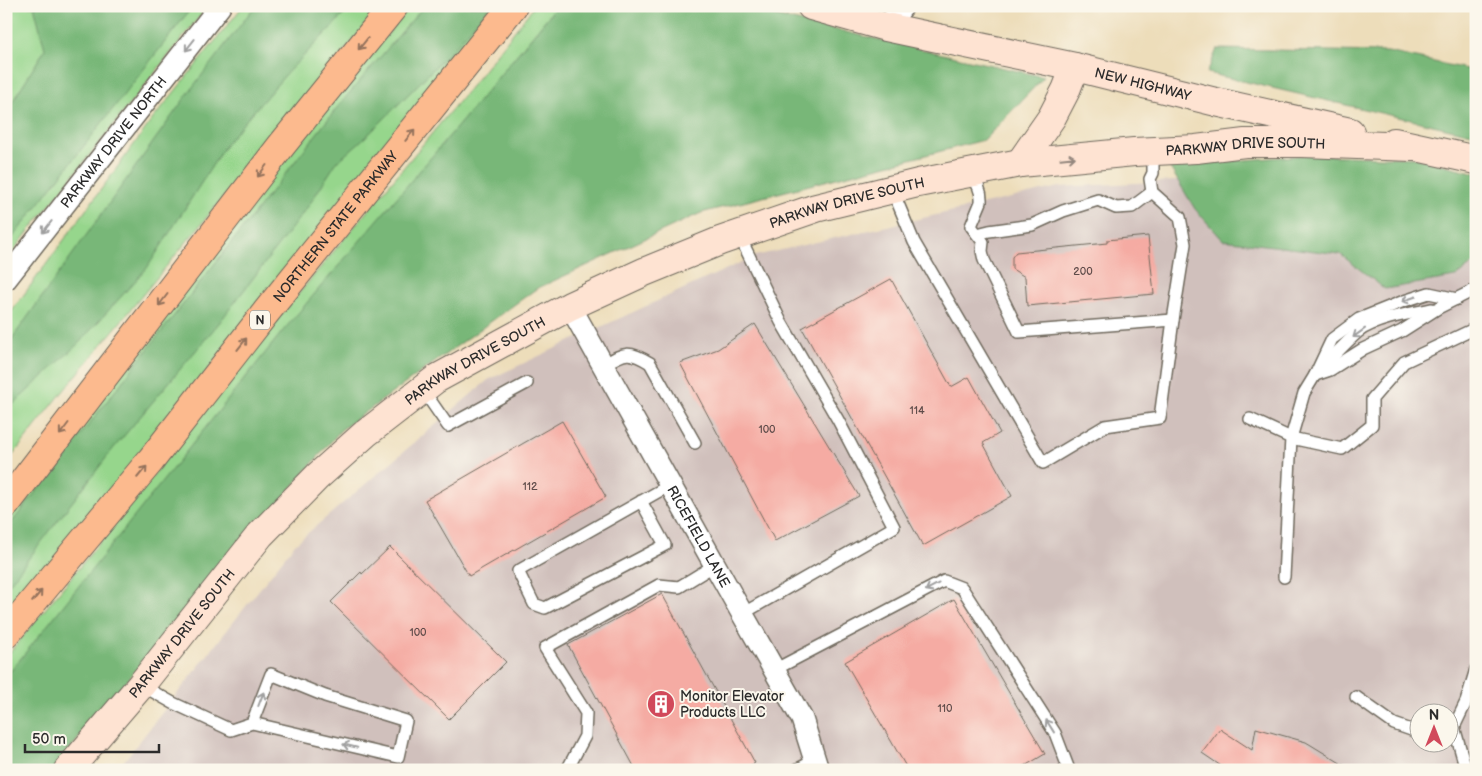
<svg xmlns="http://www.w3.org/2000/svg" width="1482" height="776" font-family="'Balsamiq Sans',sans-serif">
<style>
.industrial{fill:#d0c0bc;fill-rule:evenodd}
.green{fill:#96d68c;stroke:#60805c}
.forest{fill:#78b778;stroke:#527152}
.building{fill:#f5aba3}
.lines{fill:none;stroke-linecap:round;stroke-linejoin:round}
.lane-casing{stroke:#6f695d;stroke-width:14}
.street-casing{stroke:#6f695d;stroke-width:24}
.secondary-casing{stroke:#6f695d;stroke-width:30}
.highway-casing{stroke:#6f695d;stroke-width:30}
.lane{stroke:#fff;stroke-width:11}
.street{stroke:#fff;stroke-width:21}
.secondary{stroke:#fee3d2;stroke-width:28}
.highway{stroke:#fcba8e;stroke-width:28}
.oneway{stroke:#94725c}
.oneway2{stroke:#a0a0a0}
.oneway3{stroke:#94877e}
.labels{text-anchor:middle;stroke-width:4;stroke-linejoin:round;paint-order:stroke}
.number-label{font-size:11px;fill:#5e4b49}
.shield{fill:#fbf7ec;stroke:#696865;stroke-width:1}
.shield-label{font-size:12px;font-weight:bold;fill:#2b2b2b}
.street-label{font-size:14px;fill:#2b2b2b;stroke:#fbf7ec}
.poi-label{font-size:14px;fill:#2b2b2b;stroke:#fbf7ec;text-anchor:start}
</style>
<rect width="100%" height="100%" fill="#fbf7ec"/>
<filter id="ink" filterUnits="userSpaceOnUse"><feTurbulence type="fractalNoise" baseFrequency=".02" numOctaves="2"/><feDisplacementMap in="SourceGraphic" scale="10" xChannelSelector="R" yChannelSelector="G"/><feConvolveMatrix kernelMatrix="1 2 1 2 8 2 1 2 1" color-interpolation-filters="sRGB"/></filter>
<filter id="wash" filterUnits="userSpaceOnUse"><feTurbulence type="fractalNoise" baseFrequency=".0096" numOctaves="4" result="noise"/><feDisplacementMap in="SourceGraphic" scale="20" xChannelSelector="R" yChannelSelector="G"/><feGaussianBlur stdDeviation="1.12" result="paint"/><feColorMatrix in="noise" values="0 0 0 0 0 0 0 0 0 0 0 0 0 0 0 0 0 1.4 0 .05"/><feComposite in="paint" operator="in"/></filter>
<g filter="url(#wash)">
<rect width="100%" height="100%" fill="#edddba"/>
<!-- industrial -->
<path class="industrial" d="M1427 168 1476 180V770H117L295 544 488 380 590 332 755 256 1059 187ZM1420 714H1450V744H1420Z"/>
<!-- green -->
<g class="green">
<path d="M6 6H208L6 260Z"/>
<path d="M243 6H381L61 394 6 464V319L152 120Z"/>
<path d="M411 6H503L6 619V509L293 147Z"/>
<path d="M534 6H557L6 677V657L114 525 246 357 478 78Z"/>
</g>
<!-- forest -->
<g class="forest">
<path d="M34 6H193L6 246V109L10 106 45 49Z"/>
<path d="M255 6H352L287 73 228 141 147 268 79 343 6 411V347L192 88Z"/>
<path d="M424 6H490L456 46 372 131 336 163 309 205 219 323 113 449 6 588V530L340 104Z"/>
<path d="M557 6H731L1044 77 984 140 701 213 536 289 341 430 97 716 53 770H6V677L282 332 463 120Z"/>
<path d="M1217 49 1388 52 1476 71V135L1207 73Z"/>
<path d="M1307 155 1416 158 1476 173V262L1455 277 1385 289 1340 254 1223 240 1195 209 1169 166Z"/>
</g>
<g id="blocks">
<!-- building -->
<g class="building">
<path d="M1148 236 1154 294 1027 306 1025 277 1012 269V257L1016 252 1107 243V240Z"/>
<path d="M891 279 951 387 969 377 1000 433 983 443 1012 496 923 546 802 328Z"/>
<path d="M755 324 859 496 775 541 680 363 718 349Z"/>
<path d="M562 421 606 497 469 576 425 500Z"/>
<path d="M390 547 506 662 449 719 331 602 361 572 362 574Z"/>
<path d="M662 594 755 763 743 770H636L568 645Z"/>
<path d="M954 599 1045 754 1018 770H908L845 662Z"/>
<path d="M1256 728 1306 742 1352 770H1227L1202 753 1220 729 1252 750Z"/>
</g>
</g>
</g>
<g filter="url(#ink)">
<use href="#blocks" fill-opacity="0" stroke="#6f695d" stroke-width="1"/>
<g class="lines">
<defs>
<g id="lane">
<path d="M970 173C976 182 982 190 981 202L971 226 983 242 982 251 984 260 1019 332 1173 320"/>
<path d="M892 189 914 242 1043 463 1105 426 1160 418 1173 320 1185 244 1180 217 1152 192 1150 179 1153 173V163L1151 151"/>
<path d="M977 234 989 231 1032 225 1063 211 1098 200 1116 208 1132 207 1152 192"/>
<path d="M739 235 781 322 838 420 894 527 742 614"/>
<path d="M1457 299 1429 293 1404 301 1359 319 1332 339 1315 375 1304 393 1291 438 1342 449 1372 425V399L1404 362 1476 328"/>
<path d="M603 365C624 353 628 349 650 363L695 443"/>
<path d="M1322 368C1333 357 1345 343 1358 332 1374 319 1411 313 1432 309"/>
<path d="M1315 375 1330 370 1363 349 1402 331 1438 308 1476 289"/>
<path d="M423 390 448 426 527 383"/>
<path d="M1250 419 1291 438 1284 577"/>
<path d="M641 501 665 545 545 608 534 604 518 571 670 485"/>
<path d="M774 670 944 581 962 588 1055 733 1068 767 1064 770"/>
<path d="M141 685 173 703 231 730 252 723 398 757 406 721 325 696 271 674 252 723"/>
<path d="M1356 697 1394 724 1420 733"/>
<path d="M1454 727 1464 762V770"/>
<path d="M1450 729 1454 727 1466 702 1476 669"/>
<path d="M567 770 585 736 586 713 545 648 659 585 679 587 715 565"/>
<path d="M796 770 815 760"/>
</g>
<g id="street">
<path d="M886 27 903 6"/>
<path id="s1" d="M6 279 220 6"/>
<path id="s2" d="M570 306 739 608 802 719 818 770"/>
</g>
<g id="secondary">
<path id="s3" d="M811 6 886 27 1075 67 1216 102 1350 132"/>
<path d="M1394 142 1476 160"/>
<path d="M1020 163 1052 117 1066 90 1075 67"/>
<path id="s4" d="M68 770 141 685 260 535 318 476 365 434 436 379 570 306 644 272 720 241 816 208 918 183 1020 163 1134 152 1196 149 1245 143H1302L1413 147"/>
</g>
<g id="highway">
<path d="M6 504 281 146 394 6"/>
<path id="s5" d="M6 634 151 460 267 311 513 6"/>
</g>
</defs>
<!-- lane casing -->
<use href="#lane" class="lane-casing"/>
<!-- street casing -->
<use href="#street" class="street-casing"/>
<!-- secondary casing -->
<use href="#secondary" class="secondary-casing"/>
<!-- highway casing -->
<use href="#highway" class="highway-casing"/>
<!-- lane -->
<use href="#lane" class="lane"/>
<!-- street -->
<use href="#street" class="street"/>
<!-- secondary -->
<use href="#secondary" class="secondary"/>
<!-- highway -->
<use href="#highway" class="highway"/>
</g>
<!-- one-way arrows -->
<defs><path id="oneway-shaft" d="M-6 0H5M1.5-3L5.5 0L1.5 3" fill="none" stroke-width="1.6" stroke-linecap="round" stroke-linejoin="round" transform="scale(1.25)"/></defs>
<g class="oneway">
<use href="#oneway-shaft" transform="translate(363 44) rotate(129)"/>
<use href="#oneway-shaft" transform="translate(410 135) rotate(-51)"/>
<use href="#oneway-shaft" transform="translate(262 171) rotate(127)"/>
<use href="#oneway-shaft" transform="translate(163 300) rotate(127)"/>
<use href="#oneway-shaft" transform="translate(242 344) rotate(-52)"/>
<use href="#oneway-shaft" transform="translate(64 429) rotate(127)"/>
<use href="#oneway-shaft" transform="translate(142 472) rotate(-50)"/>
<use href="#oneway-shaft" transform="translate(37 596) rotate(-50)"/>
</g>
<g class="oneway2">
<use href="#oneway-shaft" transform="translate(190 45) rotate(128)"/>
<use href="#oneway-shaft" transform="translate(47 227) rotate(128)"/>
<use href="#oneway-shaft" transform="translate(1409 299) rotate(161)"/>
<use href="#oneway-shaft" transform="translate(1359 333) rotate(144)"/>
<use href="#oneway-shaft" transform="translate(932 587) rotate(152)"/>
<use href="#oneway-shaft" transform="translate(261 699) rotate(-69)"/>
<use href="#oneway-shaft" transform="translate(1050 726) rotate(-122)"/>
<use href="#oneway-shaft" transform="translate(350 746) rotate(-167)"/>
</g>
<use class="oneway3" href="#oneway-shaft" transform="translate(1068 158) rotate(-6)"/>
</g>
<!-- icons -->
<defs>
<symbol id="building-disc" viewBox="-11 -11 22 22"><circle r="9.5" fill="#d1495b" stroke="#fbf7ec"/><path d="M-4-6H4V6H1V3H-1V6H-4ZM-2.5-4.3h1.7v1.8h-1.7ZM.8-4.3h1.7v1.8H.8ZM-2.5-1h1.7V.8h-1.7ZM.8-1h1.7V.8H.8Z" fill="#fff"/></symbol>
</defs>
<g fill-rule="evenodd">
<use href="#building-disc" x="645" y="688" width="32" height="32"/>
</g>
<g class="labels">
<!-- number labels -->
<g class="number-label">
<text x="1083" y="275">200</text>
<text x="917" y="414">114</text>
<text x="767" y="433">100</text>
<text x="530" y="490">112</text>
<text x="418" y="636">100</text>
<text x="945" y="712">110</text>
</g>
<!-- shield labels -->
<rect class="shield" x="250" y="310.5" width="20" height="19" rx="4"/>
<g class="shield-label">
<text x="260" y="324">N</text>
</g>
<!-- street labels -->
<g class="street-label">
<text dy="5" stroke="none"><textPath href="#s3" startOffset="341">NEW HIGHWAY</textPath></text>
<text dy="5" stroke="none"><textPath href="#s1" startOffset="174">PARKWAY DRIVE NORTH</textPath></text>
<text dy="5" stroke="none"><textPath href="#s4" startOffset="1392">PARKWAY DRIVE SOUTH</textPath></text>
<text dy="5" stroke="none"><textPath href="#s4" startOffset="988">PARKWAY DRIVE SOUTH</textPath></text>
<text dy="5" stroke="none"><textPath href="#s5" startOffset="524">NORTHERN STATE PARKWAY</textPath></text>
<text dy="5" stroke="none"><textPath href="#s4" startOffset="582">PARKWAY DRIVE SOUTH</textPath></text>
<text dy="5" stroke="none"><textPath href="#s2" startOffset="264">RICEFIELD LANE</textPath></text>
<text dy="5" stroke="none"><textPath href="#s4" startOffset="178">PARKWAY DRIVE SOUTH</textPath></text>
</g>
<!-- poi labels -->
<g class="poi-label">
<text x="680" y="701">Monitor Elevator<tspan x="680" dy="16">Products LLC</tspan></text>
</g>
</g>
<!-- margin -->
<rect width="1482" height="776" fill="none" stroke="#fbf7ec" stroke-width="25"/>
<!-- north arrow -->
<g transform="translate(1434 728)"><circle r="24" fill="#fbf7ec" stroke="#a8a59f"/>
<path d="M0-4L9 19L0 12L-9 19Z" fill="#d1495b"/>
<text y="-8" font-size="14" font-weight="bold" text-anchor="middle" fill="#2b2b2b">N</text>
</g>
<!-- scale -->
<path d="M25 744v8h134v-8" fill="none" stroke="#2b2b2b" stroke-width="2.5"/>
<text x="32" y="744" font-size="15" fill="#2b2b2b" stroke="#fbf7ec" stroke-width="4" paint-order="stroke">50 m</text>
</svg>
